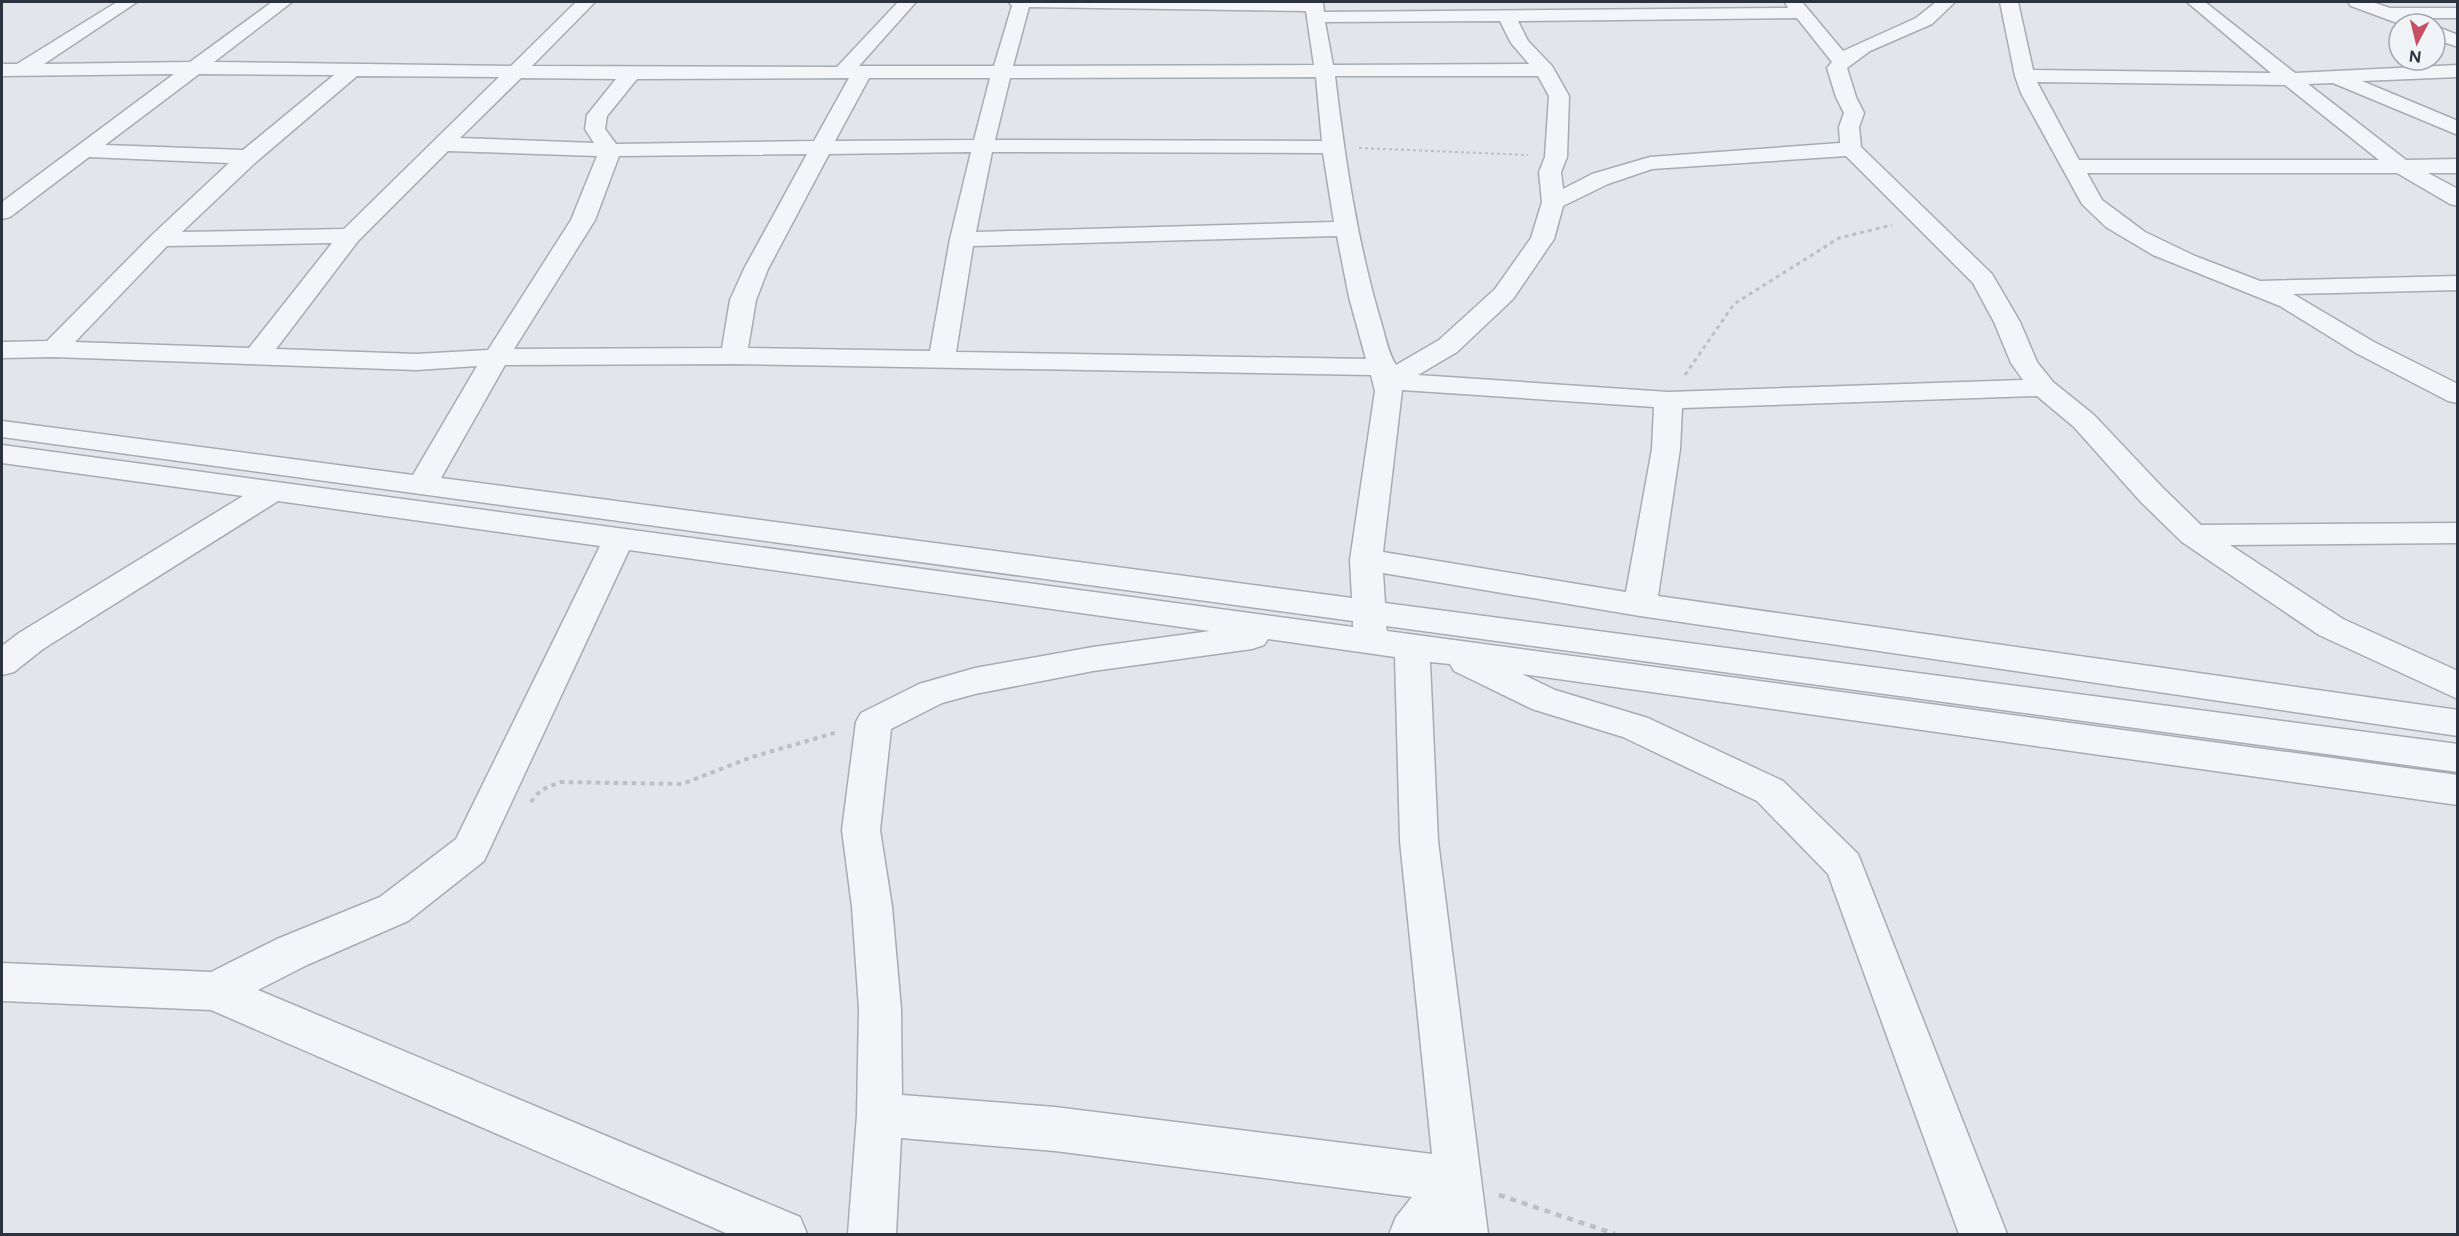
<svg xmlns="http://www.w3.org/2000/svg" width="2459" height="1236" font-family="Figtree,sans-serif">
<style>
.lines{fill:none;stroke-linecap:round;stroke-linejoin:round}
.minor-casing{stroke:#a7acb3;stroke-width:3}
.path-far3{stroke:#bcbfc4;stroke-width:2;stroke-dasharray:3 3;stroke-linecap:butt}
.path-far2{stroke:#bcbfc4;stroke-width:3;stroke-dasharray:4 4;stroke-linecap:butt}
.path-far1{stroke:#bcbfc4;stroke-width:4;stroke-dasharray:4.5 4.5;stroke-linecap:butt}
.path{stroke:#bcbfc4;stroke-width:4.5;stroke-dasharray:6 6;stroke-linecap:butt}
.minor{fill:#f4f5f8;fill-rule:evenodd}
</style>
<rect width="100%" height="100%" fill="#e2e5e9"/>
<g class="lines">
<defs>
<g id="minor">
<path d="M117 2H137L44 64 190 62 272 2H292L214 62 511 66 576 2H595L532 66 837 67 898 2H916L859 66H994L1012 6 1009 2H1323L1324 12 1788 8 1785 2H1802L1843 51 1916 18 1936 2H1955L1932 24 1870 51 1847 68 1856 97 1864 113 1859 127 1861 147 1992 274 2020 322 2037 362 2053 382 2094 415 2162 487 2201 525 2458 523V543L2230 545 2343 619 2458 671V699L2319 635 2182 542 2140 501 2074 427 2037 396 1682 408 1680 449 1658 596 2458 710V736L1640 616 1383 573 1385 603 2458 744V772L1386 626 1387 631 2458 775V805L1522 674 1555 690 1648 718 1783 781 1858 854 2007 1234H1959L1828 874 1757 801 1623 737 1532 709 1454 671 1450 664 1430 662 1438 841 1488 1234H1389L1396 1217 1412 1197 1055 1151 901 1138 896 1234H848L857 1115 859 1009 852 907 842 830 856 722 861 713 919 684 975 668 1093 647 1210 631 629 550 484 861 408 921 307 965 258 990 800 1217 807 1234H728L211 1010 2 1001V963L211 972 277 939 380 897 456 839 600 546 278 501 43 649 14 672 2 675V646L19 633 243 496 2 463V445L1353 627V621L2 437V421L413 475 477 366 416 370 54 357 2 358V342L47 341 153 234 229 163 89 157 10 217 2 219V202L174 74 2 76V64H17ZM1029 7 1306 11 1314 65 1013 66ZM1797 18 1832 62 1827 68 1836 97 1844 113 1839 127 1840 143 1650 157 1592 174 1563 189 1561 172 1567 157 1569 96 1552 66 1528 41 1518 21ZM1500 21 1511 43 1529 64 1333 65 1325 22ZM199 74 334 75 243 150 105 145ZM357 76 499 77 344 229 182 232 256 162ZM1335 76H1538L1549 96 1545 157 1539 172 1542 202 1531 238 1495 289 1439 340 1396 365C1388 353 1385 335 1381 322 1357 242 1345 159 1335 76ZM1316 77 1322 141 995 140 1010 78ZM521 78 616 79 587 115 585 129 594 143 460 138ZM849 78 814 141 616 144 605 129 607 116 637 79ZM869 78H990L974 140 835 141ZM448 151 597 156 571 220 488 350 416 354 276 349 358 241ZM971 152 950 239 930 351 748 348 756 300 768 269 829 154ZM992 152 1323 153 1334 222 976 232ZM807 154 744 269 730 300 722 348 514 349 595 220 619 156ZM1846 156 1973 283 1994 322 2011 363 2023 380 1668 392 1418 375 1457 352 1513 299 1554 239 1563 206 1608 184 1652 169ZM1337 236 1349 297 1366 359 956 352 973 246ZM332 243 249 348 75 342 167 246ZM734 364 1371 375 1375 391 1350 560 1352 598 441 478 505 365ZM1402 390 1654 407 1652 449 1626 592 1383 552ZM1268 639 1395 657 1400 841 1432 1154 1055 1107 902 1095 901 1009 892 907 880 830 891 729 942 703 975 694 1093 671 1252 649 1264 645Z"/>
<path d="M2000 2H2018L2033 70 2271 73 2187 2H2205L2295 73 2458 65V77L2362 81 2458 121V135L2333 83 2308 84 2406 160 2458 159V173H2428L2458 189V206L2450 204 2397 173H2087L2102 200 2145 232 2195 256 2260 281 2458 276V290L2293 294 2374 342 2458 384V403L2448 401 2356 353 2280 306 2153 255 2106 227 2082 204 2021 93 2015 76ZM2037 82 2285 85 2379 160H2079Z"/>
<path d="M2348 2H2372L2390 8H2458V18H2418L2419 24H2400L2351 6Z"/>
<path d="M2435 26 2458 35V47L2435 39Z"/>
</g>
</defs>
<!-- minor casing -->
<use href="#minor" class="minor-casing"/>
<!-- path-far3 -->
<path class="path-far3" d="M1359 148 1528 155"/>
<!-- path-far2 -->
<path class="path-far2" d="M1685 375 1734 304 1839 238 1892 225"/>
<!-- path-far1 -->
<path class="path-far1" d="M531 802 541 790 560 782 682 784 752 757 838 732"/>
<!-- path -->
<path class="path" d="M1499 1195 1615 1234"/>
<!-- minor -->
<use href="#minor" class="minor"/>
</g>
<!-- border -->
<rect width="2459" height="1236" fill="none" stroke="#2b3340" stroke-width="6"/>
<!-- north arrow -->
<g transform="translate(2417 42) rotate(187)"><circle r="28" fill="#f1f4f7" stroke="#a2a7ae" stroke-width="1.5"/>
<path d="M0-4.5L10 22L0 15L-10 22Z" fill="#c55064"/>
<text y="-9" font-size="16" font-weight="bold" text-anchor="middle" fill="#2b3340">N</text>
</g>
</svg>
